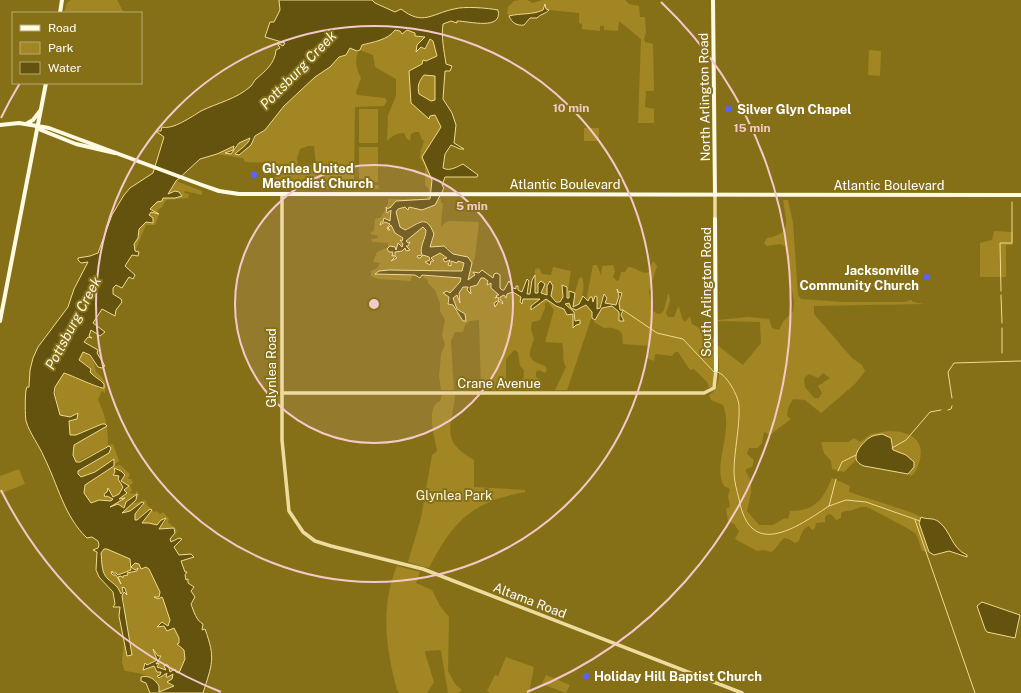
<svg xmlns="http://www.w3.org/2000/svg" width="1021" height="693" font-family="'Public Sans',sans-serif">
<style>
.green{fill:#a18623;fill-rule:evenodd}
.water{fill:#63530f;stroke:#f0da8f;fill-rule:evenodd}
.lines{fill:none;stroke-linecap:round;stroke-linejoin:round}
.stream{stroke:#f0da8f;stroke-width:1}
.minor{stroke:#eddc9d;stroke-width:3.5}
.major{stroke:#fffbe3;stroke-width:4}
.ring{fill:none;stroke:#f5c9c9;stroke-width:2}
.poi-dot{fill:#5961ff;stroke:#867017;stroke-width:1.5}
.labels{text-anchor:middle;stroke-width:4;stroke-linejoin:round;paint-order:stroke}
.street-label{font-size:13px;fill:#fff;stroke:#867017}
.poi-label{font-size:13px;font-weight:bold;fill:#fff;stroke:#867017;text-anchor:start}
.park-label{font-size:13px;fill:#fdf7e4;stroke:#867017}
.water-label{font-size:14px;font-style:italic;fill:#fcf7e5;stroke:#867017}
.centre{fill:#f5c9c9;stroke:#867017;stroke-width:2}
.ring-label{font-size:12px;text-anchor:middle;font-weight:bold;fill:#f5c9c9;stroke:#867017;stroke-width:4;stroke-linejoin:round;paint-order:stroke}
</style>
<rect width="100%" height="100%" fill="#867017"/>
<!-- green -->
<g class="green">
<path d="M71 0H117L124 13H64L67 3Z"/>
<path d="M520 0H527L533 3 542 0H625L629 4 639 6 640 17H645L646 33 644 39 645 42 653 44 654 91H646L645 107 654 109V123H638L641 39 619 21 618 31 604 30V26H600V31L582 29V24L579 23V13L549 10 546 9 544 5 543 10C533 15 521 13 509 16L507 13 508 7 514 1Z"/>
<path d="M395 30 405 32 406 30 415 33V35L426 37 422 39 416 49 421 47 430 39 433 41 437 56 426 61 423 60 411 103 425 114 435 115 441 127 422 157 432 180 429 200H427L429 189 425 185V166L420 158 421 150 424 141 422 140 419 132H415L411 134 410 141 406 138 404 133C397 133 392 136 387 141L388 115 396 96V79L375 67 373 55 360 50 362 45C373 42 388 40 395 30Z"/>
<path d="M350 48H354L358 53C354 61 357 71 361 78L356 92 357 95 385 98 387 101 384 106 355 107 354 181 358 184 378 185 379 189H276L274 168 271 163 245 162 243 158 217 154 232 146 234 148 226 153 236 149 239 142 251 138 244 151 251 145 255 136 265 130 284 106 315 77 321 73ZM308 146H314L316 165 304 166 298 164 297 158 300 149Z"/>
<path d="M869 50 881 51 880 76 868 75Z"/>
<path d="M424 75 435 76V100L431 101 419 94C417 86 419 81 424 75Z"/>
<rect x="359" y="109" width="19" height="34"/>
<rect x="584" y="128" width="15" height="13"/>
<rect x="359" y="147" width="19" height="35"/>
<path d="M176 181 202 191V195L185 191 184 193 189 194 188 198 166 200 162 207 157 211 159 214 155 225H146L135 251 134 244 138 238 139 229 146 222 151 224 153 218 149 215 151 212 158 213 151 210V207L163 198H177L180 196 172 192 168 194Z"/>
<path d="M388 199H424L425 200 396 201 391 208 387 209 388 212 391 209 390 221 386 220 381 224 385 222 390 224 387 228 389 229 391 225 395 233 403 239 400 241 403 244 402 247 398 244 396 250 392 247 388 251H392L394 255 391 260 395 257V252L405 248 410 250 406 246 408 243 406 241 423 227 426 230C427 239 422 246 422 255L418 258 423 254 429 258V260L425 262 429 264 431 258 440 253 448 259 443 260 445 261 449 260 451 265V261L464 263 462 271 389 270 379 271 375 274 412 275 411 281 378 279 371 276V271L377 268 380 263 373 262 377 252 388 247V243L372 242 371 239 377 238 378 236 371 234V232L374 231 375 219 381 217 388 204Z"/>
<path d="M438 199H441V203H443L441 227 446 222 450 221 479 222 475 257 471 269 475 275 471 280H468L472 263 468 257 453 254 449 248 430 247 434 238 428 223 424 221 418 222 405 230 400 227 396 212 398 209 405 207 416 209 435 205Z"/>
<path d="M783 200H788L793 223 798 295 801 299 843 302H905L911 300 913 302 924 304 814 306V314L852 358 862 365 865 371 855 384 821 413 805 400 793 399 788 408 787 416 791 419 770 435 764 432 762 443 758 448H749L747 454 754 460 752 467 746 469V472C756 485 749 498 747 511L759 525H773L785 518 788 519 790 511C815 511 823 500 832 478L850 486 849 492 910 512 921 517 919 523 929 552 922 551C920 546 919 538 915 533 913 531 870 508 866 507 858 506 853 512 845 511L841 513V518L836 520 832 515 828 514 825 517V522L816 523 815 528 812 530 809 526C803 528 801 534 799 541L795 543 789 539 784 538C779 542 777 549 771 552L764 550 757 551 735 539 739 531 734 524 728 521 726 509 730 507 728 496 730 489 724 486C712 466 734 431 723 405L711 400 709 395C724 388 718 359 717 345L743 365 761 343 760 322 718 321V320L748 317 769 319 772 328 779 330 783 322 793 311 794 302 785 246 780 244 767 246 764 243 767 238C793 234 786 221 783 200ZM823 373 830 378 818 386 822 393 819 398H814L805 387 804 378 809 374 818 378Z"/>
<path d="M994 231 1011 232 1013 233V245H1006V277H980V243L992 240Z"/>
<path d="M653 261 657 266 649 292 653 311 658 314 662 313 664 310 668 294H669L670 301 666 313 668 317H674L678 307H679L682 318 685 322 690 316 692 324C700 328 707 332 714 338V379L712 388 710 389 707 382 694 369 690 370 678 352H675L672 356 656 354 655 355 654 361 647 358 650 350V346L623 344C622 341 623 336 622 334 619 328 610 327 604 328L594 322 603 307 612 306 619 312 620 322 623 319 619 305 622 293 618 292 617 289 619 296 616 305 605 303 607 298 604 294 598 309 596 308 594 299 593 303 592 299 586 301 593 265H597L601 275 602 266 613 265 615 271 613 277 617 281 619 280 621 272H625L628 267C636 267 642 275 649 272Z"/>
<path d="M553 267 571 271 568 290 567 293V287L562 285 563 297 558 302 551 296 553 286 551 282 547 285V295L541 294 545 285 538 286 536 294 534 292 535 269 539 268 542 274 551 275Z"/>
<path d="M424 276 461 278 460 282 450 294 448 292 446 295 449 297 447 302 453 305 456 312H462C456 309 452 303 454 297L457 295 460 302 459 293 463 287H469L468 289 470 290V287L475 285 481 278H485C491 282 492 289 499 295L497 296 499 301 494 305 495 307 499 301 503 302 500 300V297L504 295 506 297 507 294 513 292 521 297 522 300 523 299H541L532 304V310L546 299 556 306 564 309 567 314H573L574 328 579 320 575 321 572 311 564 304 569 303 572 309 576 310 584 305C588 307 594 311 592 316L567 390H555L566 367C561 359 565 351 562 343L545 342 554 310 548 302 545 303V308L540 320 532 322 531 329 534 339C528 357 526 359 545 366L547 370 545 373 539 370 536 372V377L541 380 539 390H520L519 384 523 382 524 370 520 366 518 352 514 350 506 359V390H481L479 320 470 321 465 325 463 332H455L451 341 454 390H441L439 376 441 354 445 345 442 335 445 320 440 311V303L435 290 428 283V280L423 277Z"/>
<path d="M582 277C585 286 583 296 579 304L573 307 572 304 579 278Z"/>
<path d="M83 352C93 357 94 362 96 372 104 378 107 383 105 393L102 391 98 400C106 417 108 427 108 445L113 444 119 461 115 464V466L120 465 130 474 128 479H131L133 483 130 485 132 491 129 493 135 494 137 491 139 495 134 503 146 500 147 505 154 512 157 511 160 514 163 512 169 519 168 522 176 529 177 532 175 533V530L159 529 166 521 164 518 157 525 141 523 147 510 137 520H134L135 514 144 505 125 514 122 513 134 495 126 502 124 508 115 505 108 507 125 498 119 499 127 492 124 491 125 485 121 481 123 472 119 471 114 474 119 476V481L123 487 119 494 113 497 108 488 107 492 104 494 113 499 111 501 99 500 91 503 84 493 85 485 114 466V460L95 472 81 477 79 476 78 471 109 453V446L76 462 73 455V445L107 426 102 424 76 435H70L69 421 75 420 73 415 70 417 60 415C58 411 59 407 57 402 54 390 54 383 64 373L86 380 100 389 101 380 90 372 91 368 79 360Z"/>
<path d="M442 395H455C452 429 439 439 474 460V487L525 490V492C472 502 453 521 429 568L408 562 421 518 432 455 437 451C435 438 425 407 440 401Z"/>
<path d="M889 431C919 431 929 448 914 474L911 476 908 474 914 467V462L906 455 893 450 892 441 870 437C863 445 856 449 856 460L844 472 832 469 831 461 824 453 821 442H848L854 438 860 442 871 434Z"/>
<path d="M19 469 25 484 0 494V476Z"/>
<path d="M104 549H107L130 559 129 565 131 570 118 575 116 573H111L113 575H116L120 583 118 577 121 576 123 578V576H127V573L137 571 138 568 135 570 131 567 135 563 139 564 140 569 148 567C153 572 161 589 159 597L156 598 162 597 163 599 170 620 168 626 162 622 157 627 164 626 167 631 174 627 179 638 177 644 184 650 185 659 179 673 175 672V669L170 672 166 664 164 666 167 671 157 667 159 664H156L160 656H158L153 649 157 660 147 665 145 663 144 669H142L144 670 151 665 155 666 157 672H161L160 675 157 676 159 678 167 673 166 676 168 677 173 674V680L168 682 173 688 159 692V686C152 674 137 673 125 671 119 661 124 652 124 641L127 656 132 655 126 629 124 601 122 596 124 592 125 594 127 595 124 588 122 587 121 595C117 585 116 586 108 579 101 574 102 561 101 553Z"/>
<path d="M397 566 420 572 416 583 432 590 440 606 449 617 448 671 455 684 462 690 458 693H448L441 651 439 650 425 651V653L434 682 427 693H399L397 690C386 649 380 606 397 566Z"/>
<path d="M506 657 534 667 529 693H490L487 691 495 675 498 676Z"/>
<path d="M546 675 570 685 566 693 542 684Z"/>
</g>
<!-- water -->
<g class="water">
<path d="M279 0H372L375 3 395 12 401 9C423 26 431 14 454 9 464 6 488 8 498 10 503 31 469 21 457 21V23L451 21 443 24C441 37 444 50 446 64L452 66 450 71H445L443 99 452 113 456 125 454 143 464 149H460L451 145 445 154 443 168C450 172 458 166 463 164L478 175 477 177H445L442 185 444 188 435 205 422 210 409 207 408 210 405 207 398 209 396 212 400 227 405 230C419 224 426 213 434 234L430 247 444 246 453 254 468 257 472 263 468 280 475 275 473 272 479 273 482 270 493 278 494 274 497 273 500 275V288L502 290H504L509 281 513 288 516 289V286H518V290L522 292 527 279 529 281 527 294H530L532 280 535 275V293H538V284L541 281 545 284 541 293 547 295V286L550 281 553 286 551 296 556 302H560L563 297 562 285 567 287V298H569V291L575 293 573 307 579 304 583 296 588 301 590 297H592L593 302 595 296 597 297V309L600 308 604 294 607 298 605 303 616 305 619 296 617 289 618 292 622 293 619 303 620 310H623L621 315 624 321H619V312L612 306 602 308 595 320 592 318V312L586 305 576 310 571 308 569 303 565 304 574 312 575 321 580 320V324L576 325 573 328V314L567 315 564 309 556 306 546 299 531 310V306L540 299H523L522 304 520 302 521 297 513 292 507 294 506 298 504 295 500 297V300L502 301 503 304 499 301 495 307 494 303 499 300 498 297 495 298 497 297 496 296 497 295H499L491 288V283L487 285 488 281 484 278H481L477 285 470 287 471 294 467 290 468 287H463L459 293 460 303 457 295 453 298 457 309 465 314 466 321H463L453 305 448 304 449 297 443 293 447 291 450 293 460 282 461 278 422 275 420 278 415 275 375 274 379 271 389 270 454 271H462L464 263 458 261 457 263 451 261V266L448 265 450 260 445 262 443 259 447 258 440 253 431 258 434 261H431L430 265 425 262 430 260 429 257 423 255 420 258H418L417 256 422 255C419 246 426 239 426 230L423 227 406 241 408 243 410 242 408 246H406L410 250 406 251 405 248 402 251 395 252V256L397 258 391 261 394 258V255L392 256 393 252H389L387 249 390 246 395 247 396 250 398 243 402 247 403 244 400 240 402 241 403 238 395 233 391 225 388 228 390 230H388L387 228 390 224 385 222 380 225 381 222H383L384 218 390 221 391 210 387 213 386 207 387 209 391 207 390 208 396 201 430 199 432 180 422 157 441 127 435 115 430 116 429 119 411 103 409 71 422 64 423 60 426 61 437 56 433 41 430 39 425 49 421 47 416 52 417 45 425 37 415 36V33L407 30 402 34 400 31 395 30C388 40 373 42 362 45L360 50 357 51 350 48 346 55 339 57 330 67 315 77 284 106 265 130 255 136 251 145 239 155 235 154C240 149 248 145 250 138L239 143 231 154 225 153 233 150 234 146 217 154 200 159 176 181 168 194 175 191 179 192 182 196 175 198H163L162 201 157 202 150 209 159 214 151 212 149 215 153 218V223L146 222 139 229 138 238 134 244 135 251 139 252 138 256 132 255 125 266 135 275 133 279 129 277 122 288 116 285 113 288V294L121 299 122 302 116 310 115 316 102 309 93 323 105 332 100 336 91 330 89 336 92 338 88 337 84 342 98 350 97 353 105 366 102 368 98 367 90 355 83 352 79 360 91 369 90 372C94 377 100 379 104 384V388C100 389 71 375 64 373L55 387 54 393 60 415 70 417 78 413 77 419 69 421 70 435H76L102 424H105L107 426 74 445 73 455 76 462H80L109 446 111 448 109 453 78 471V474L81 477 95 472 114 459V466L85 485 84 493 91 503 99 500 111 501 113 499 107 496 105 497 104 494 107 492 108 488 113 497 119 494 123 487 118 479 119 476 113 475 115 472 114 468 121 471 125 475 121 481 129 486 124 490 127 493 119 499 125 498 110 507 118 504 124 508 126 502 137 494 136 500 122 513 130 511 142 502 144 503 135 514V520H137L150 509 152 510 142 523H149L157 525 161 520 166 518 159 529 174 528 175 533 170 539 171 542 179 538 182 539 174 547 179 555 191 554 194 557 181 561 185 572H187L185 575 186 580 188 579V583L194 587 191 591 195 597 191 604C194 612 196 620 203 624L202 630 205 629C216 659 212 664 203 693H150L146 683 141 681V677C149 675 155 679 159 686V692L174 686 167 682 172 679 173 674 168 677H166L167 673 159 678 157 676 160 675 161 672H157L154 666 143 670 145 663 147 665 157 660 153 649 158 656H161L156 664 159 663 157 667 166 670 164 666 166 664 168 665 170 672 175 669 176 672 179 673 185 659 184 650 177 644 179 643V638L174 628 167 631 164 626 157 627 162 622 168 626 170 620 163 599 162 597 158 599 154 597H159L160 592 149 569 146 567 141 569 139 564 135 563 131 567 135 570 138 568 137 571 127 573 128 575 123 576V578L121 576 118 577 121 584 116 575H113L111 573 112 571 113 573H116L118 575 131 570 130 559 107 549H104L101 553C102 561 101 573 108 579 116 586 117 585 121 594L123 591 122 587 125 588 127 595 124 592 122 596 132 655 127 656 119 616 120 607H113L115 604 113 592 99 577 96 570 97 552 93 550 98 548 99 545 98 541 92 537 87 538C64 516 58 485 44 457 39 445 30 434 26 421 25 415 25 397 26 390L27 387H29L30 370 33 358 38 347 68 307 74 289 88 262 81 263 78 260V258L90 256 98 253 112 215 124 195 130 188 153 173 164 137 157 132V131H161L162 127C173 130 191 117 201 111 217 103 237 99 251 86 252 85 254 81 256 79 264 72 275 64 276 50L280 48 277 43 283 46 285 43 265 37 270 22H274L280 10ZM424 75 435 76V100L431 101 419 94C417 86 419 81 424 75Z"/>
<path d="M545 4 546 9 549 10C546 14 540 14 537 18H530L524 25C517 26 512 23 509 16 520 13 533 15 543 10Z"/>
<path d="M882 434 891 438 893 450 906 455 914 462V467L908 474 864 466C847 460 861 444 869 438 873 435 878 435 882 434Z"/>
<path d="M921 517C927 520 933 517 939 522 951 531 951 548 967 555V557L949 551 934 555 929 552 919 523Z"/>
<path d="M982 602 1020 615 1015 638 987 632 985 629 977 606Z"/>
</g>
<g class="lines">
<!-- stream -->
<g class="stream">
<path d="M1001 291 1000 243H1012V202"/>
<path d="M1001 295 1002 323"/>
<path d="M623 310 657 333 683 339 714 372"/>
<path d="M1002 328V353"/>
<path d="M717 372C726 373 739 397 739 406 740 428 734 450 734 472 734 481 737 491 739 499 750 560 796 528 829 506L836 479"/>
<path d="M952 398 948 372 954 363 1021 361"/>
<path d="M948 410 951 409 952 406"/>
<path d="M892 448 906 440 930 412 941 410"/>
<path d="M838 471 842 462 856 455"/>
<path d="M829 506 846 500 866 502 920 521"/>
<path d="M915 520 975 693"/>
</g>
<!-- minor -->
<g class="minor">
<path d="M282 194V440L289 511 303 532 315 541 331 546 423 569 742 693"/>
<path d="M715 195V219"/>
<path d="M282 393H704L714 388 716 370"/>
</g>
<!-- major -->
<g class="major">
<path d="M713 0 715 195"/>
<path d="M60 13 62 0"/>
<path d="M26 124 33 120 40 111"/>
<path d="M0 125 19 123 49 128 202 185 219 191 239 194 1021 195"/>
<path d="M38 126 41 130 76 144 115 153"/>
<path d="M715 219 716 370"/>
<path d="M0 321 46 83"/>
</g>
</g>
<!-- distance rings -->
<circle cx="374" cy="304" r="139" fill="#f5c9c9" fill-opacity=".12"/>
<g class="ring">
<circle cx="374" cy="304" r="139"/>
<circle cx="374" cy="304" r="278"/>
<path d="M221 692A417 417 0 0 1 1 490M1 118A417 417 0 0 1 20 83M661 2A417 417 0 0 1 527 692"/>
</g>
<!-- markers -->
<g class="poi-dot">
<circle cx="729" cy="109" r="4"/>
<circle cx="254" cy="175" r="4"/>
<circle cx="927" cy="277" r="4"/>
<circle cx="586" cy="676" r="4"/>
</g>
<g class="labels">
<!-- street labels -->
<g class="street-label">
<text transform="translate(704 97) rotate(-91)" y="5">North Arlington Road</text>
<text x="565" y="189">Atlantic Boulevard</text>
<text x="889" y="190">Atlantic Boulevard</text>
<text transform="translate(706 292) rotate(-90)" y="5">South Arlington Road</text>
<text transform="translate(271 368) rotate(-90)" y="5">Glynlea Road</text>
<text x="499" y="388">Crane Avenue</text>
<text transform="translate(530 600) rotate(21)" y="5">Altama Road</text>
</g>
<!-- poi labels -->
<g class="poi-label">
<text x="737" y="114">Silver Glyn Chapel</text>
<text x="262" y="173">Glynlea United<tspan x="262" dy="15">Methodist Church</tspan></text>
<text x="919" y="275" text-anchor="end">Jacksonville<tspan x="919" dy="15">Community Church</tspan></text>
<text x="594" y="681">Holiday Hill Baptist Church</text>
</g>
<!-- park labels -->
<g class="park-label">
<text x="454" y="500">Glynlea Park</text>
</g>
<!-- water labels -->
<g class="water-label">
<text transform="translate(298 70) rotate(-46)" y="5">Pottsburg Creek</text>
<text transform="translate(73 323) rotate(-62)" y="5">Pottsburg Creek</text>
</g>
</g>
<circle cx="374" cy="304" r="6" class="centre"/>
<g class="ring-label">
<text x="571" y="112">10 min</text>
<text x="752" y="132">15 min</text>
<text x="472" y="210">5 min</text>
</g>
<!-- legend -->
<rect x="12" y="12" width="130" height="72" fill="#867017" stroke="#b6a974"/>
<rect x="20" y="25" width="20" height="6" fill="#fffbe3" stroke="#b6a974"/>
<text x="48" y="32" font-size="12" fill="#ffffff">Road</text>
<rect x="20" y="42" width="20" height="12" fill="#a18623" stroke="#b6a974"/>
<text x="48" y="52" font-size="12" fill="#ffffff">Park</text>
<rect x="20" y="62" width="20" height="12" fill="#63530f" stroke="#b6a974"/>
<text x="48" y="72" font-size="12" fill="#ffffff">Water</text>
</svg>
